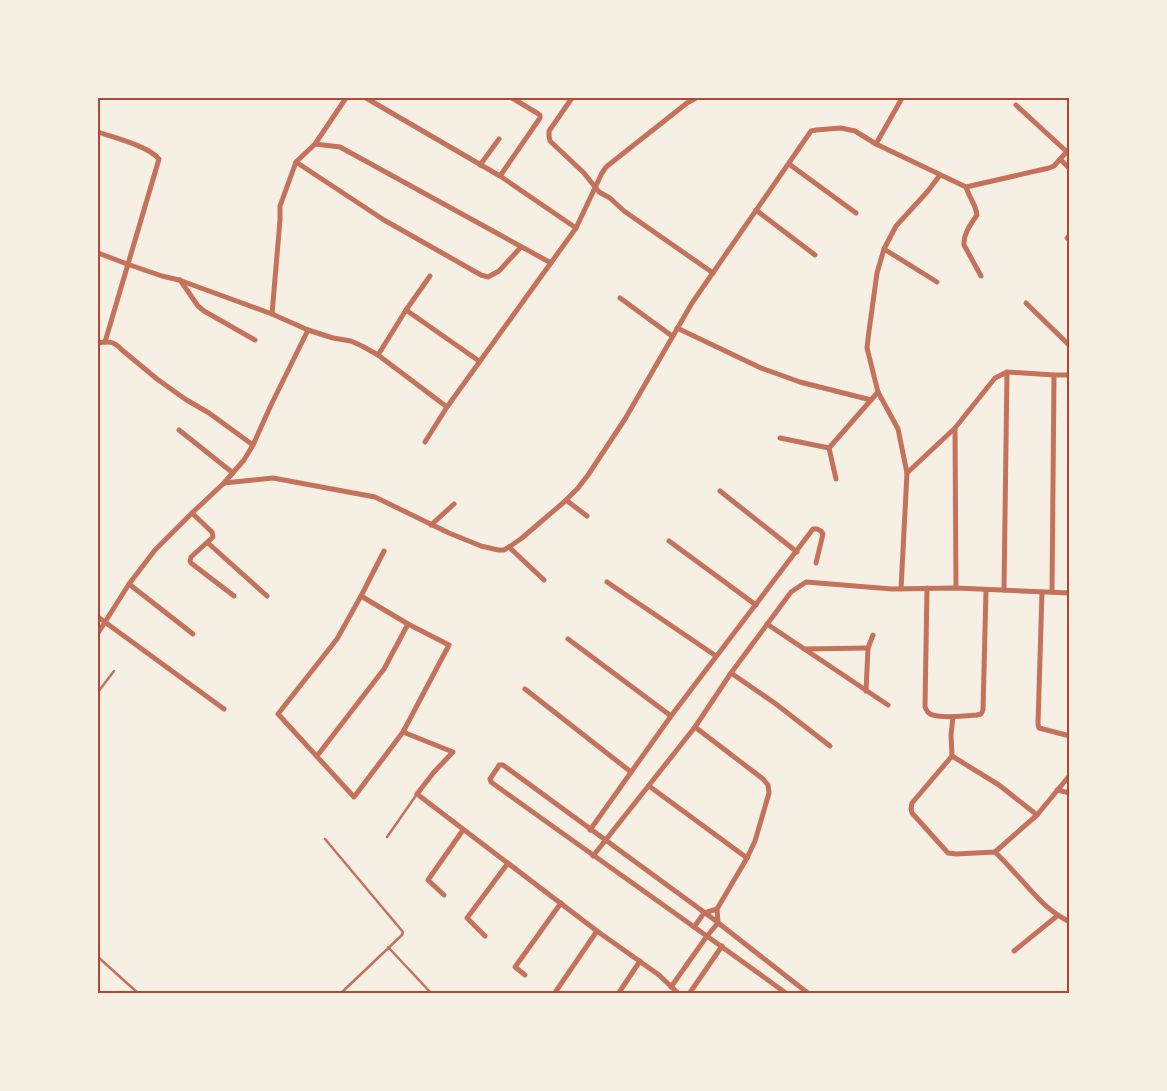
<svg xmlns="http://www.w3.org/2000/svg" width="1167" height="1091" font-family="Poppins,sans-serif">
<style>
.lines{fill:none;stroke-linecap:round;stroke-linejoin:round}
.service{stroke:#c5725c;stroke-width:2.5}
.minor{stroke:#c5725c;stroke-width:5}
.neatline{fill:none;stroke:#b5482f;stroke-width:2}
</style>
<rect width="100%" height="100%" fill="#f6efe4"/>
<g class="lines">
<!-- service -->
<g class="service">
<path d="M98 692 114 671"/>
<path d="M98 715V716"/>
<path d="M387 837 417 794"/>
<path d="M325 839 403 932 402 935 340 994"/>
<path d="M388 947 432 994"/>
<path d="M98 957 139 994"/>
</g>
<!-- minor -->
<g class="minor">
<path d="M366 98 500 176 576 228"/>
<path d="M572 98 549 131V136L550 141 584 173 599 192 610 198 624 211 713 273"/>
<path d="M1016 105 1066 151"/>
<path d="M98 132C115 138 148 146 159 159L105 342"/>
<path d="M315 144 340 147 551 263"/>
<path d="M876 144 902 98"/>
<path d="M1060 159 1070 169"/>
<path d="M296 162 384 220 481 275 488 277 499 271 521 247"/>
<path d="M789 164 856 213"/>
<path d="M480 165 499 139"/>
<path d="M500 176 540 118V115L537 113 512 98"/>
<path d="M966 187C969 197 976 205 977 215 971 224 963 234 964 245L981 276"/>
<path d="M756 210 815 255"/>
<path d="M1067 238 1070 235"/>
<path d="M884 249 937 282"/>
<path d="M98 253 127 264 162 276 179 280 272 314 308 330 271 405 253 445 244 460 224 483 192 513 155 550 129 584 98 633"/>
<path d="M180 280 198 306 204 311 255 340"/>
<path d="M620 298 672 336"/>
<path d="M1026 303 1070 346"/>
<path d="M406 310 479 361"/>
<path d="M272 314 280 220V206L296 162 315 144 346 98"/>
<path d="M677 328 761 368 800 382 871 400"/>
<path d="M308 330 333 338 351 341 362 346 378 355 447 407"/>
<path d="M98 343C108 341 114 341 122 350L157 379 185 399 209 413 253 445"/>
<path d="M378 355 406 310 430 276"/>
<path d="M955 428 956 588"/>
<path d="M179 430 233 473"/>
<path d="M780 438 829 448"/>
<path d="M425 442 447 407 576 228 602 173 606 167 687 103 696 98"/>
<path d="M907 473 955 428 995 378 1007 372 1054 375"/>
<path d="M836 479 829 448 878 392"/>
<path d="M224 483 273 478 375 497 449 533 481 546 498 550H504L509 547 522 538 564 502 578 488 588 475 625 419 692 303 811 131 816 130 841 128 855 131 876 144 966 187 1049 168 1054 166 1070 148"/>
<path d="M720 491 797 552"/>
<path d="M566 500 587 516"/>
<path d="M192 513 212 532 213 537 191 557 190 561 191 563 234 596"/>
<path d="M431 525 454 504"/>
<path d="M669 541 756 605"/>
<path d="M208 543 267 596"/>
<path d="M509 547 544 580"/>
<path d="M607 582 716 656"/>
<path d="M129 584 193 634"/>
<path d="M927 588 925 707C927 711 927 712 930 714 940 719 966 716 977 715L981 714 983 710 986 590"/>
<path d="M901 589 907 473 898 429 878 392 867 348 869 331 877 273 884 249 896 226 928 191 940 175"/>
<path d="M1004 590 1007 372"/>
<path d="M1042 592 1038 724 1039 728 1070 736"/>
<path d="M1052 592 1054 375H1070"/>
<path d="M361 596 408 624 449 645 403 732 354 797 278 714 337 639Z"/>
<path d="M361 596 384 551"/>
<path d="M98 617 224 709"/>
<path d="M767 624 888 705"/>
<path d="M568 639 671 716"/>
<path d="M804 649 868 648"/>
<path d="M731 673 776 704 830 746"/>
<path d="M525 689 631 772"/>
<path d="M866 691 868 648 873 635"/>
<path d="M953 717 951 735 952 756 912 803 911 809 912 813 948 853 956 854 995 852C1001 858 1008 865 1014 872 1033 892 1044 909 1070 922"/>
<path d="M403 732 453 752 434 772 417 794 597 931 659 975 679 994"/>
<path d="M317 756 384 669 408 624"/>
<path d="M952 756 999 785 1037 815"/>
<path d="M649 786 747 858"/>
<path d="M1057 790 1070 793"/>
<path d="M590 830 671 716 813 529H817L821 531 823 534 816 563"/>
<path d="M995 852 1037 815 1070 775"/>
<path d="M593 856 695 727 731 673 791 592 806 582 892 589 956 588 1070 593"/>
<path d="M444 895 428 880 463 830"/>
<path d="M694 927 704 913 717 909"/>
<path d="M485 936 467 918 508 863"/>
<path d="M1014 951 1057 916"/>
<path d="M525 975 515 967 561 903"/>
<path d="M671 987 707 936 718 923 717 909 747 858 755 841 769 793 768 785 763 779 695 727"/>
<path d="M554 994 597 931"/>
<path d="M618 994 640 961"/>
<path d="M689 994 722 946"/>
<path d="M787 994C689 922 589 853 491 782L490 779 498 767 499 765H503L712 918 809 994"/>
</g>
</g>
<!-- border -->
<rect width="1167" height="1091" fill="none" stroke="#f6efe4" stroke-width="198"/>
<rect x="99" y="99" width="969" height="893" class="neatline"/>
</svg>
